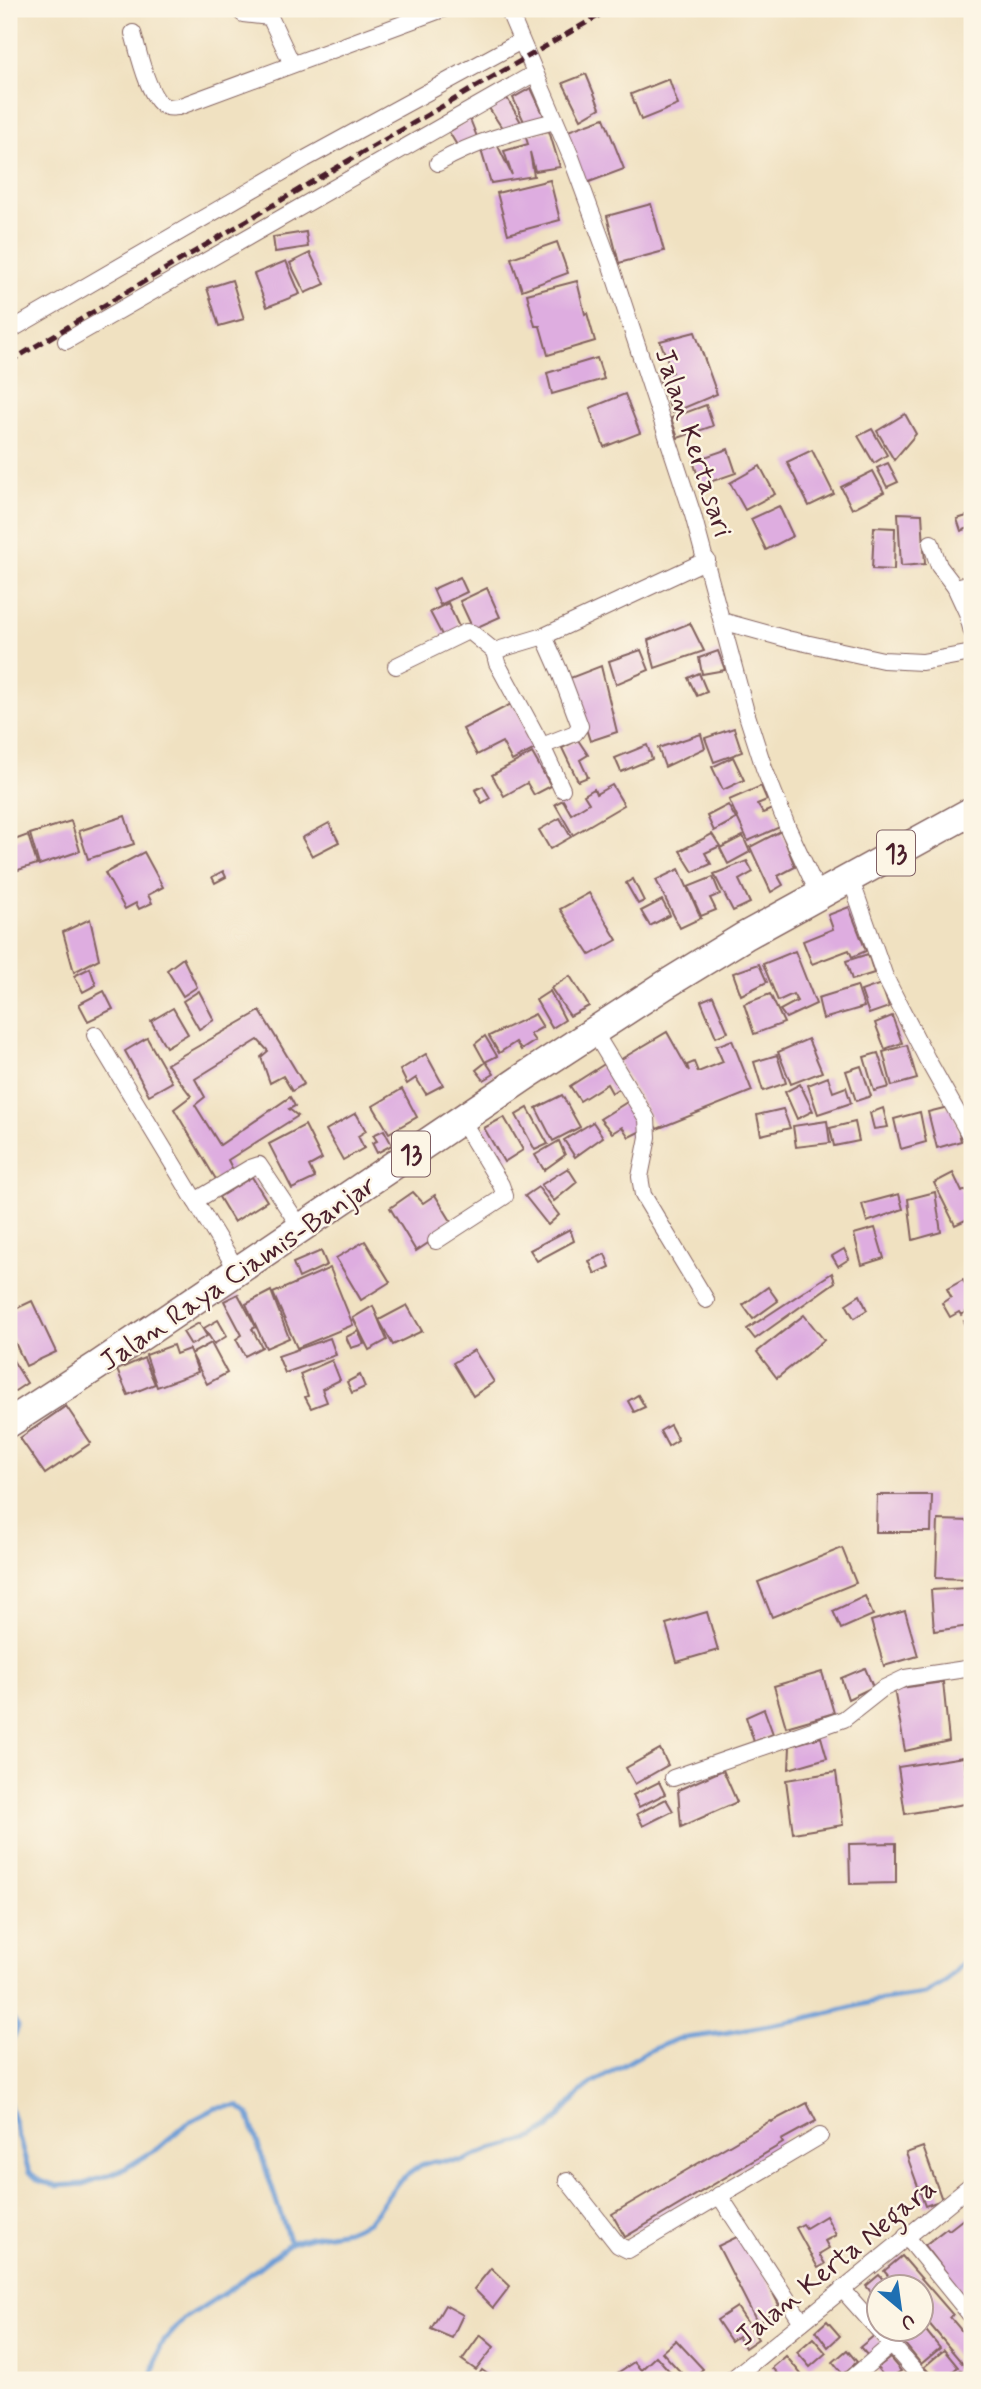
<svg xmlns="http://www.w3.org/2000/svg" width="981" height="2389" font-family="Mynerve,sans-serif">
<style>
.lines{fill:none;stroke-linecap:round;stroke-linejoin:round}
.stream{stroke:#6c9cd5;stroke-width:5}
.building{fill:#deade0}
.street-casing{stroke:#846360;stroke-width:18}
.highway-casing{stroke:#846360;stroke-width:31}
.street{stroke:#fff;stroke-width:16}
.highway{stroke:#fff;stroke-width:28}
.rail{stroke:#4a1f2b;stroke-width:5;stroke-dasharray:10 5;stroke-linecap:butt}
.labels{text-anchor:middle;stroke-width:5;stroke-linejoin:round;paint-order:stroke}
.shield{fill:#fcf5e5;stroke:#7f5f63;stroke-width:2}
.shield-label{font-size:26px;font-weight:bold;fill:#4a1f2b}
.street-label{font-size:28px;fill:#4a1f2b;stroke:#fcf5e5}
</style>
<rect width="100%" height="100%" fill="#fcf5e5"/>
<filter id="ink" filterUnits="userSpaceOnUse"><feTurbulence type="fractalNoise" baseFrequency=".0143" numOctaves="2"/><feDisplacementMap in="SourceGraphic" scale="14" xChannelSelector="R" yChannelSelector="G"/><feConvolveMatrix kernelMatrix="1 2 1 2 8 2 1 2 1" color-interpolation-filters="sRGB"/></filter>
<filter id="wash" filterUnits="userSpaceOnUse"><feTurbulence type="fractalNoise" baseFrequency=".00686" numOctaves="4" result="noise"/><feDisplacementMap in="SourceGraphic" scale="28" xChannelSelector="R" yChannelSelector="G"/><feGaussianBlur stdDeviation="1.57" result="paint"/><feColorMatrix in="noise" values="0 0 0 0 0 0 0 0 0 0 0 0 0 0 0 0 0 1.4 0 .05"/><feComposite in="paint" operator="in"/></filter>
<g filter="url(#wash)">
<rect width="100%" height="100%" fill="#f0e1c1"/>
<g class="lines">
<!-- stream -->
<g class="stream">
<path d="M9 2014 18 2027 9 2046"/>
<path d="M9 2103 29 2172 40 2181 56 2186 84 2184 124 2169 157 2149 186 2124 216 2108 238 2106 248 2114 290 2243"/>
<path d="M151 2380 160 2346 184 2319 235 2286 290 2243 310 2237 347 2231 368 2222 399 2181 421 2165 434 2161H463L491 2149 529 2140 549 2128 582 2091 592 2083 646 2052 677 2039 724 2033 798 2020 876 2001 925 1994 944 1983 965 1960 972 1956"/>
</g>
</g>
<g id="blocks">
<!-- building -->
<g class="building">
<path d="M586 74 600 108 581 119 563 83Z"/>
<path d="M669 79 678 105 641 120 631 94Z"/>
<path d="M531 88 545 118 527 128 513 98Z"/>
<path d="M507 98 522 124 504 131 489 108Z"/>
<path d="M604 118 624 169 584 184 565 132Z"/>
<path d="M470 119 477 137 458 147 449 132Z"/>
<path d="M549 131 560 167 535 171 530 152 534 176 491 183 481 150 497 144 512 175 504 151 528 144 525 135Z"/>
<path d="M550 180 560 220 508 234 497 193Z"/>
<path d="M651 204 664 251 619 263 607 216Z"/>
<path d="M306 232 308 247 275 252 273 237Z"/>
<path d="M557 242 568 273 522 290 511 258Z"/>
<path d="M310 253 325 284 305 293 290 263Z"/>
<path d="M286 261 300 294 267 307 254 274Z"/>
<path d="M232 280 244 319 219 326 207 288Z"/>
<path d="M577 281 585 314 587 313 595 341 548 355 540 326H535L527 294Z"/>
<path d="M695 332 717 394 672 413 659 378 672 372 660 341Z"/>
<path d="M597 358 604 379 552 394 547 373Z"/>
<path d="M625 394 640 433 604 447 590 408Z"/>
<path d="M706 405 713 426 678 438 671 418Z"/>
<path d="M905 414 916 434 894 460 877 431Z"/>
<path d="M872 429 887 455 874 463 858 436Z"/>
<path d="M728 449 736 473 701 485 693 461Z"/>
<path d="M812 450 834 494 809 506 787 462Z"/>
<path d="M888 463 898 482 887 487 877 468Z"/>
<path d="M760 466 775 494 745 510 730 483Z"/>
<path d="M873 471 884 492 852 509 841 487Z"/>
<path d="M779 506 793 536 766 550 751 519Z"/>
<path d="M898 513 922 514 925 564 901 566Z"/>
<path d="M970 515 972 527 961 531 957 519Z"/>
<path d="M874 527 895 528 894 570 872 569Z"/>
<path d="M460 577 467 592 440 605 433 589Z"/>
<path d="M487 588 500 617 473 629 460 601Z"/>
<path d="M448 603 460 629 443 637 430 612Z"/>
<path d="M690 623 704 651 655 668 648 640Z"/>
<path d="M641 650 649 670 616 684 609 661Z"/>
<path d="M718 651 725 670 702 674 699 658Z"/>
<path d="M601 666 617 732 590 741 570 678Z"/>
<path d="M699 673 707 692 697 696 688 678Z"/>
<path d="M513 703 537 748 512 761 502 742 477 755 463 729Z"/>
<path d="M734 728 742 752 714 762 705 738Z"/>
<path d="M701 734 705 748 665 767 658 748Z"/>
<path d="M578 740 588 755 580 760 588 777 578 781 562 748Z"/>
<path d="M647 745 652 759 621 772 615 758Z"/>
<path d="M532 753 551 786 534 795 527 783 504 796 492 775Z"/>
<path d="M733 757 744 780 723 790 712 767Z"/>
<path d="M612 785 624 805 573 835 555 804 563 800 571 814 589 803 584 795 594 789 596 794Z"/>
<path d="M483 786 490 798 482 803 475 790Z"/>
<path d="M761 786 767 800 757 804 763 813 772 809 780 827 748 841 729 800Z"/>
<path d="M728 805 736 819 714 831 707 816Z"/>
<path d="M125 816 134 844 88 859 79 831Z"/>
<path d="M560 818 571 837 550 849 539 830Z"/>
<path d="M71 821 80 851 39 865 30 834Z"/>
<path d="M329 823 339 842 312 856 302 838Z"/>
<path d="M781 831 795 867 778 876 783 885 771 892 750 847Z"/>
<path d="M712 834 720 846 705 853 711 864 693 872 680 851Z"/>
<path d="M28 835 37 864 9 873V842Z"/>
<path d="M743 836 750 852 728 864 720 848Z"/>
<path d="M144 852 163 887 148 895 152 903 139 909 136 903 125 909 105 873Z"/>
<path d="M747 861 753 872 739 880 750 903 733 911 714 874Z"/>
<path d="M679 869 701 918 680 928 656 880Z"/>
<path d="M223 871 226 877 215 883 212 877Z"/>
<path d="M713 877 720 894 710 898 716 910 701 916 688 887Z"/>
<path d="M633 879 644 901 638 904 626 883Z"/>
<path d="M589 893 617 940 590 955 560 909Z"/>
<path d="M662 900 670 915 650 926 641 911Z"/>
<path d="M849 907 866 951 852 957 849 950 812 964 803 941 833 929 828 915Z"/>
<path d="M90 919 99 959 74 972 63 932Z"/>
<path d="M795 951 816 1004 786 1018 780 1010 797 1001 793 994 778 1001 763 964Z"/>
<path d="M868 954 874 973 852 980 846 961Z"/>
<path d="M183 958 197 987 183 996 167 970Z"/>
<path d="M759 964 767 982 741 995 733 973Z"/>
<path d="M90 968 96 985 83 992 74 976Z"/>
<path d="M570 976 589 1006 570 1016 551 988Z"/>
<path d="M881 984 889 1007 869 1014 861 991Z"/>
<path d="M857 986 864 1007 823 1019 818 998Z"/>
<path d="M104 991 113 1009 88 1021 79 1004Z"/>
<path d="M199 991 214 1020 199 1029 183 1001Z"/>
<path d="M550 991 565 1020 552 1028 536 1000Z"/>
<path d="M770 994 784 1023 754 1034 744 1004Z"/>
<path d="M713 996 728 1032 716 1037 701 1001Z"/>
<path d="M173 1008 188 1034 166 1047 151 1021Z"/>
<path d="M260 1011 304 1084 292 1091 283 1076 270 1083 261 1057 268 1051 258 1040 195 1079 205 1097 195 1105 220 1145 290 1097 295 1106 289 1109 298 1116 228 1160 234 1172 217 1181 174 1109 191 1096 167 1064Z"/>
<path d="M535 1014 543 1027 530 1034 535 1041 521 1050 516 1042 499 1053 489 1036Z"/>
<path d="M892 1016 902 1043 885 1049 875 1023Z"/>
<path d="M667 1032 689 1071 687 1065 694 1062 698 1072 723 1062 716 1046 732 1040 752 1091 657 1129 618 1061Z"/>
<path d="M485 1036 497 1056 485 1062 475 1044Z"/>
<path d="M147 1038 172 1082 149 1095 125 1051Z"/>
<path d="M808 1039 822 1072 791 1084 778 1052Z"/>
<path d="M907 1045 917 1079 892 1086 883 1052Z"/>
<path d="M878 1053 889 1087 874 1091 864 1057Z"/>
<path d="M426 1054 443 1085 426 1094 416 1078 407 1084 400 1070Z"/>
<path d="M777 1055 786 1083 763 1091 754 1062Z"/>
<path d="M486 1062 494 1074 484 1080 476 1070Z"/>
<path d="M606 1063 622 1086 612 1093 607 1084 580 1101 570 1086Z"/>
<path d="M861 1066 871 1096 856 1101 846 1071Z"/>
<path d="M828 1077 833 1092 846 1087 851 1103 818 1114 808 1085Z"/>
<path d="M800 1084 813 1111 797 1119 785 1092Z"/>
<path d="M402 1089 417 1117 389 1133 373 1106Z"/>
<path d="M562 1095 580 1127 553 1141 536 1108Z"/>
<path d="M632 1099 643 1130 629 1137 622 1127 612 1133 600 1119Z"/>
<path d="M952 1106 961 1141 937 1148 928 1112Z"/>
<path d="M528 1108 548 1144 535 1150 516 1115Z"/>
<path d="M883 1108 888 1127 874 1129 870 1113Z"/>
<path d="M783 1109 790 1128 761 1135 757 1115Z"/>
<path d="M920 1112 926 1142 901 1149 894 1119Z"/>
<path d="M356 1113 366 1131 358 1136 364 1148 343 1160 326 1130Z"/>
<path d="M504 1117 523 1150 504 1162 484 1128Z"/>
<path d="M827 1121 830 1143 796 1147 793 1126Z"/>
<path d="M593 1122 603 1137 575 1157 564 1140Z"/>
<path d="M855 1122 859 1141 834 1146 830 1128Z"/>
<path d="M305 1125 322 1159 309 1166 315 1178 292 1189 269 1144Z"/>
<path d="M384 1130 392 1145 377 1153 372 1143 377 1141 373 1135Z"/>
<path d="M559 1141 565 1155 544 1170 535 1155Z"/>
<path d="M568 1168 577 1182 554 1201 541 1185Z"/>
<path d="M953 1173 962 1192 972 1187V1217L955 1225 934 1183Z"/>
<path d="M252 1177 267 1201 234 1222 219 1197Z"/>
<path d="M538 1187 559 1215 548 1225 525 1196Z"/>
<path d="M413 1192 423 1203 435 1195 454 1226 416 1251 390 1208Z"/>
<path d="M935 1192 941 1232 913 1240 908 1199Z"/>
<path d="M899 1194 903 1209 867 1222 862 1204Z"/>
<path d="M875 1228 884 1258 862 1265 854 1234Z"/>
<path d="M570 1229 574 1241 537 1261 530 1250Z"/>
<path d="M365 1241 390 1282 361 1300 336 1258Z"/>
<path d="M844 1249 849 1259 838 1266 832 1256Z"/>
<path d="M321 1251 327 1265 299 1278 293 1263Z"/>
<path d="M605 1254 610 1267 595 1274 589 1261Z"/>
<path d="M330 1268 353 1325 297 1348 273 1293Z"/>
<path d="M832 1273 835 1282 755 1339 747 1329Z"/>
<path d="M963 1280 972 1296V1309L961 1315 959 1312 950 1317 942 1303 951 1297 947 1289Z"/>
<path d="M768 1287 778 1301 753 1319 743 1305Z"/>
<path d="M271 1291 289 1338 266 1348 246 1304Z"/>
<path d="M238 1294 256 1327 252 1329 262 1347 245 1356 236 1339 242 1335 224 1301Z"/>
<path d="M860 1295 867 1310 854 1318 846 1304Z"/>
<path d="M32 1301 56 1352 26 1366 9 1330V1312Z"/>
<path d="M407 1305 422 1331 393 1345 379 1320Z"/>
<path d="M373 1306 387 1340 369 1350 353 1318Z"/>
<path d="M804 1315 824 1340 777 1378 757 1352Z"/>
<path d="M972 1318V1340L964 1321Z"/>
<path d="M218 1320 227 1336 214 1344 204 1328Z"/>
<path d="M199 1323 207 1336 191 1345 183 1332Z"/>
<path d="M358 1331 364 1344 351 1348 346 1337Z"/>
<path d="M330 1338 336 1355 285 1373 278 1356Z"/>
<path d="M211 1343 227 1373 207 1384 192 1355 198 1372 157 1387 146 1355 173 1345 176 1354 189 1349 191 1354Z"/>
<path d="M474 1350 494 1382 473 1396 453 1363Z"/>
<path d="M9 1354 27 1383 9 1395Z"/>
<path d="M144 1358 155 1384 128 1395 117 1370Z"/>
<path d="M332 1360 340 1380 322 1389 327 1402 311 1408 305 1397 308 1396 300 1374Z"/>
<path d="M360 1375 365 1387 352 1393 347 1382Z"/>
<path d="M638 1395 645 1407 634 1412 628 1401Z"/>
<path d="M66 1406 91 1443 45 1474 20 1438Z"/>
<path d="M670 1425 678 1440 668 1446 660 1431Z"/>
<path d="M877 1495H932L931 1532H876Z"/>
<path d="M938 1520 972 1521V1579L936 1578Z"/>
<path d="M842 1548 856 1583 772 1617 758 1582Z"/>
<path d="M967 1588 970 1626 934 1631 931 1590Z"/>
<path d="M865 1596 873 1615 841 1629 833 1611Z"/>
<path d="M905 1611 918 1656 884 1666 871 1621Z"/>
<path d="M707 1612 718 1650 677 1662 666 1624Z"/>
<path d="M865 1668 873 1687 848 1699 841 1678Z"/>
<path d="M822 1672 834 1713 786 1727 774 1686Z"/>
<path d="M943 1682 949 1741 905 1751 894 1689Z"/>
<path d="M764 1709 773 1734 754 1742 746 1717Z"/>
<path d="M821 1737 827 1758 789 1769 790 1746Z"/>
<path d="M660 1749 668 1765 635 1784 626 1768Z"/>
<path d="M964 1757 971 1803 905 1814 898 1767Z"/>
<path d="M723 1770 737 1802 681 1827 678 1790Z"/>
<path d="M836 1772 843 1825 793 1833 786 1780Z"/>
<path d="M659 1782 665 1794 639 1807 633 1795Z"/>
<path d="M666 1799 673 1811 643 1826 637 1814Z"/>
<path d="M896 1843V1883L850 1884 849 1844Z"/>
<path d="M807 2103 816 2121 781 2140 783 2143 625 2237 612 2214 770 2121 771 2122Z"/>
<path d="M923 2147 942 2200 925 2206 906 2153Z"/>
<path d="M972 2215V2306L925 2245 947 2228 949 2230 967 2216 968 2218Z"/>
<path d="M826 2216 836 2235 825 2241 829 2248 819 2254 825 2264 818 2268 796 2228 803 2224 806 2228Z"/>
<path d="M743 2234 779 2305 758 2324 718 2246Z"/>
<path d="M902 2256 953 2315 950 2317 972 2343V2375L922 2315 921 2287H898L884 2271Z"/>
<path d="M491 2268 510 2286 493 2308 474 2289Z"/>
<path d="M879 2275 890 2287H879V2302L866 2286Z"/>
<path d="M445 2305 463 2315 452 2338 431 2329Z"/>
<path d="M737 2307 758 2339 745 2348 738 2336 731 2341 717 2320Z"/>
<path d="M827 2321 840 2336 828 2347 816 2331Z"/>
<path d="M923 2327 940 2348 921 2364 904 2343Z"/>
<path d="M480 2335 494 2347 476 2370 462 2360Z"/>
<path d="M875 2335 883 2345 869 2357 860 2347Z"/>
<path d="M813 2338 826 2353 810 2367 797 2352Z"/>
<path d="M676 2340 703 2369 691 2380H688L662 2352Z"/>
<path d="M847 2350 857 2362 843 2374 833 2362Z"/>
<path d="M944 2350 958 2367 942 2380H936L924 2367Z"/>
<path d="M656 2356 672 2374 665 2380H622L616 2374 634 2362 641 2370Z"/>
<path d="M786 2356 801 2374 793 2380H783L772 2368Z"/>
<path d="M890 2358 901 2371 887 2380 877 2368Z"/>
<path d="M482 2370 496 2380H469L472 2376 476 2379Z"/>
<path d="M960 2370 969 2380H948Z"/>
</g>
</g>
</g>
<g filter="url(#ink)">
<use href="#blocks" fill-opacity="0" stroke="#846360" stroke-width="2"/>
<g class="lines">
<defs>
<g id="street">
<path d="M238 9 243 14 270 17 292 64"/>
<path d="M508 9 571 157 610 263 693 515 746 712 764 768 787 826 819 895"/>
<path d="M133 33C138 50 149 103 167 107 171 108 175 107 178 107L443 9"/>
<path d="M438 163C474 142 515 131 555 121"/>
<path d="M9 331 305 159 521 41"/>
<path d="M66 341 535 73"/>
<path d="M931 543 939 566 955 587"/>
<path d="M972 583 955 587 967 613 972 632"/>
<path d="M722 621 787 639 883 660 922 662 972 653"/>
<path d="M396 666 466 632 472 633 494 651"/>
<path d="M542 746 575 733 580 726 559 670 544 636"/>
<path d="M562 789 542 746 497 663 494 651 544 636 707 560"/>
<path d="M850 877 885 977 927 1059 972 1139"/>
<path d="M594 1032 647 1119 648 1137 640 1177 643 1195 706 1300"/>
<path d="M95 1035 237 1270"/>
<path d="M195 1201 250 1168 259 1165 301 1228"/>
<path d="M436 1241 505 1196 501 1185 461 1119"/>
<path d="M673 1778 844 1719 882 1689 905 1678 972 1668"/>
<path d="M567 2180 618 2245 628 2250 820 2136"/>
<path d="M719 2195 802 2322"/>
<path d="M906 2236 972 2317"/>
<path d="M842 2289 923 2380"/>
<path d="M731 2380 972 2184"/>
<path d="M850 2380 891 2345"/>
</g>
<path id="highway" d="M9 1423 97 1366 527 1075 665 985 745 936 972 811"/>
</defs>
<!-- street casing -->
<use href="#street" class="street-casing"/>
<!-- highway casing -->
<use href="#highway" class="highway-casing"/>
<!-- street -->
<use href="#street" class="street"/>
<!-- highway -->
<use href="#highway" class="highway"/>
<!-- rail -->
<path class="rail" d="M9 362 310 183 610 9"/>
</g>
</g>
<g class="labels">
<!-- shield labels -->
<g class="shield">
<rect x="877" y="830.5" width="38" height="45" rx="5"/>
<rect x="392" y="1131.5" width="38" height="45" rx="5"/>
</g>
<g class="shield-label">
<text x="896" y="862">13</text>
<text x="411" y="1163">13</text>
</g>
<!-- street labels -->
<g class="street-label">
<text transform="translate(695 442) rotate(72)" y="10">Jalan Kertasari</text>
<text transform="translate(237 1272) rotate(-34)" y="10">Jalan Raya Ciamis-Banjar</text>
<text transform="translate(835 2261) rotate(-39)" y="10">Jalan Kerta Negara</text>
</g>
</g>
<!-- margin -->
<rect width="981" height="2389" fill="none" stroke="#fcf5e5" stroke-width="35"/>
<!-- north arrow -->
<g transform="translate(900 2308) rotate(151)"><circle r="33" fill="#fcf5e5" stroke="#b59f9b" stroke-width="2"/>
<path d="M0-5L12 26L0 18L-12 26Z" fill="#1f6fb2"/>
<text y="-10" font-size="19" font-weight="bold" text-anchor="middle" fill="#4a1f2b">U</text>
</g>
</svg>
